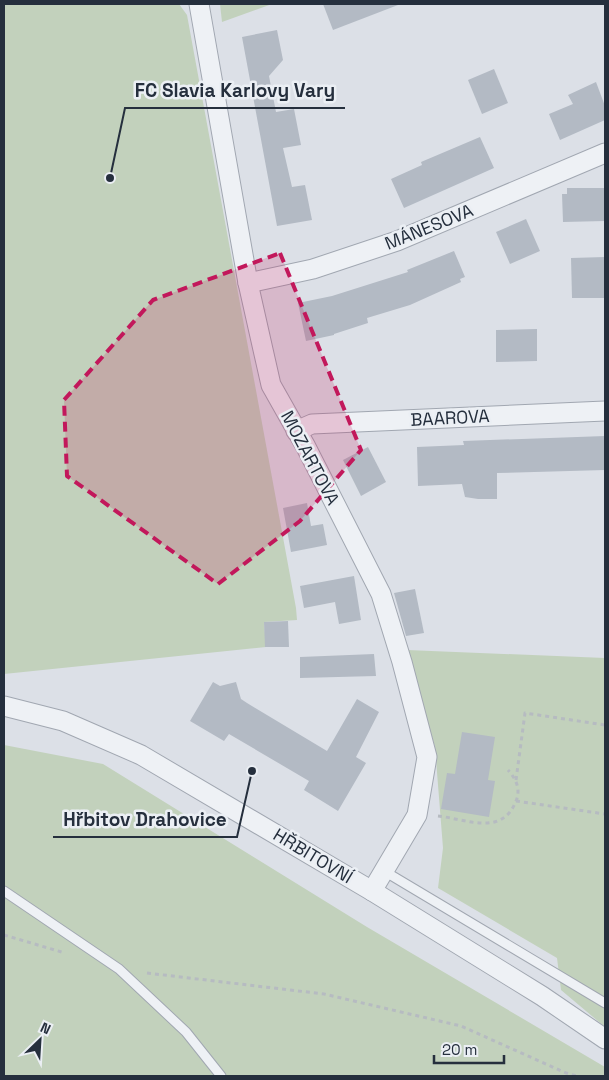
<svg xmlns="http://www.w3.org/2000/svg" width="609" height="1080" font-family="'Space Grotesk',sans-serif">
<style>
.green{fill:#c2d1bc}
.building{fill:#b3bac4}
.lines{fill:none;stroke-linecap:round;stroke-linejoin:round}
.lane-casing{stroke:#a1a7b1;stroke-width:11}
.street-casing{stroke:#a1a7b1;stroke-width:21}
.path{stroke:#b6bbc1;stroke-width:3;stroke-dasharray:4 4;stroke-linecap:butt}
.lane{stroke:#eef1f5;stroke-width:9}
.street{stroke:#eef1f5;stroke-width:19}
.marked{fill:#c2185b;fill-opacity:0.2;stroke:#c2185b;stroke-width:4;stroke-dasharray:10 6;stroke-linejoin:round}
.labels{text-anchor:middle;stroke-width:5;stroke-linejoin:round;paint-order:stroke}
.street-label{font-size:18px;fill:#252f3d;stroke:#ebeff4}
.leader{fill:none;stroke:#252f3d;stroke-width:2}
.callout-dot{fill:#252f3d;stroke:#ebeff4;stroke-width:2}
.callout-label{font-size:19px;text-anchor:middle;font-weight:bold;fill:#252f3d;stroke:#ebeff4;stroke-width:5;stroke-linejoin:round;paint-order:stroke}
</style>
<rect width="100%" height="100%" fill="#dce0e7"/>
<!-- green -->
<g class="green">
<path d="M4 4H179L187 15 296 608 297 620 264 622 266 647 4 674Z"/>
<path d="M220 4H272L222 22Z"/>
<path d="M407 650 605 658V1027L561 990 557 958 438 888 443 848 435 747Z"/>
<path d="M4 745 103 764 367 927 605 1067V1076H4Z"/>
</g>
<!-- building -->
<g class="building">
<path d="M323 4H398V5L333 30Z"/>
<path d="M277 30 283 60 269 76 276 112 294 109 301 145 283 148 292 187 305 185 312 220 277 226 242 37Z"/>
<path d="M494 69 508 103 482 114 468 80Z"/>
<path d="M596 82 605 106V120L560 140 549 114 573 104 568 95Z"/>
<path d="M480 137 494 168 404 208 391 179 422 165 421 162Z"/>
<path d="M567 188H605V221L563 222 562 194H567Z"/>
<path d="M526 219 540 251 510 264 496 232Z"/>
<path d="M454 251 465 277 460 279 461 282 410 305 367 318 368 323 334 334V335L306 341 298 303 332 296 408 272 407 270Z"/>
<path d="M605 257V298H572L571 258Z"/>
<path d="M537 329V361L496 362V330Z"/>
<path d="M605 436V470L497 473V499H478L465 497 462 484 418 486 417 447 464 445 463 441Z"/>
<path d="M368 447 386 482 361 496 343 460Z"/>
<path d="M307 503 311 526 323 524 327 545 291 552 283 508Z"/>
<path d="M354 576 361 620 339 624 335 602 304 608 300 586Z"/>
<path d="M415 589 424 633 406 636 394 593Z"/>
<path d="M288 621 289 647H265L264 622Z"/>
<path d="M374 654 376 676 300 678V657Z"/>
<path d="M213 682 220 686 236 682 241 699 247 703 327 751 357 699 379 712 356 757 366 763 338 811 304 790 309 781 229 734 224 741 190 721Z"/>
<path d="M462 732 495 737 488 780 495 781 489 817 441 809 447 773 455 774Z"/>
</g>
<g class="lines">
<defs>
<g id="lane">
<path d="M384 871 605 1003"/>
<path d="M4 891 119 969 186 1032 221 1076"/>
</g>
<g id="street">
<path d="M199 4 248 283 271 385 306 447 381 594 402 662 427 757 417 815 372 891"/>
<path d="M248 283 313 269 397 241 605 153"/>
<path d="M296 431 312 424 605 411"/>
<path d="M4 706 63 721 141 755 372 891 542 996 605 1039"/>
</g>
</defs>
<!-- lane casing -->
<use href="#lane" class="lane-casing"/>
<!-- street casing -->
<use href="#street" class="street-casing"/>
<!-- path -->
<g class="path">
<path d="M516 780 525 713 605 725"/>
<path d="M516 801 605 814"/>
<path d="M438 816C466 819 502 837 516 801 521 789 516 779 508 770"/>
<path d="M4 935 65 953"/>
<path d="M147 973 324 994 461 1026 566 1073 577 1076"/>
</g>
<!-- lane -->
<use href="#lane" class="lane"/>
<!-- street -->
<use href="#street" class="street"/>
</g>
<!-- marked area -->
<path class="marked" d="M280 253 361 450 300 521 218 584 67 476 64 400 153 300Z"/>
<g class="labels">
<!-- street labels -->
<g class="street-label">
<text transform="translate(429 227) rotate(-22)" y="6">MÁNESOVA</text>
<text transform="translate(450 418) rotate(-3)" y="6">BAAROVA</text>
<text transform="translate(310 458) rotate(62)" y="6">MOZARTOVA</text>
<text transform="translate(313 856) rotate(31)" y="6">HŘBITOVNÍ</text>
</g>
</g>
<!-- callouts -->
<path class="leader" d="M110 178L125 108H345M252 771L237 837H53"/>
<g class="callout-dot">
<circle cx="110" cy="178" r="5"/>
<circle cx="252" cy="771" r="5"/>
</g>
<g class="callout-label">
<text x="235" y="97">FC Slavia Karlovy Vary</text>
<text x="145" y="826">Hřbitov Drahovice</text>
</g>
<!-- border -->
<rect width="609" height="1080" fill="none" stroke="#252f3d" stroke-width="10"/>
<!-- north arrow -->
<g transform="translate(40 1040) rotate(25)" stroke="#ebeff4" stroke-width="4" paint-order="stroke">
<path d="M0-4L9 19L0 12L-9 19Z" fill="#252f3d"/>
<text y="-8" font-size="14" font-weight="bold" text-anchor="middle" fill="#252f3d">N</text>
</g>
<!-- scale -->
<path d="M434 1055v8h70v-8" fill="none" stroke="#252f3d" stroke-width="2.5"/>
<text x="442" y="1055" font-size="15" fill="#252f3d" stroke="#ebeff4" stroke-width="4" paint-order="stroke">20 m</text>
</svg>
